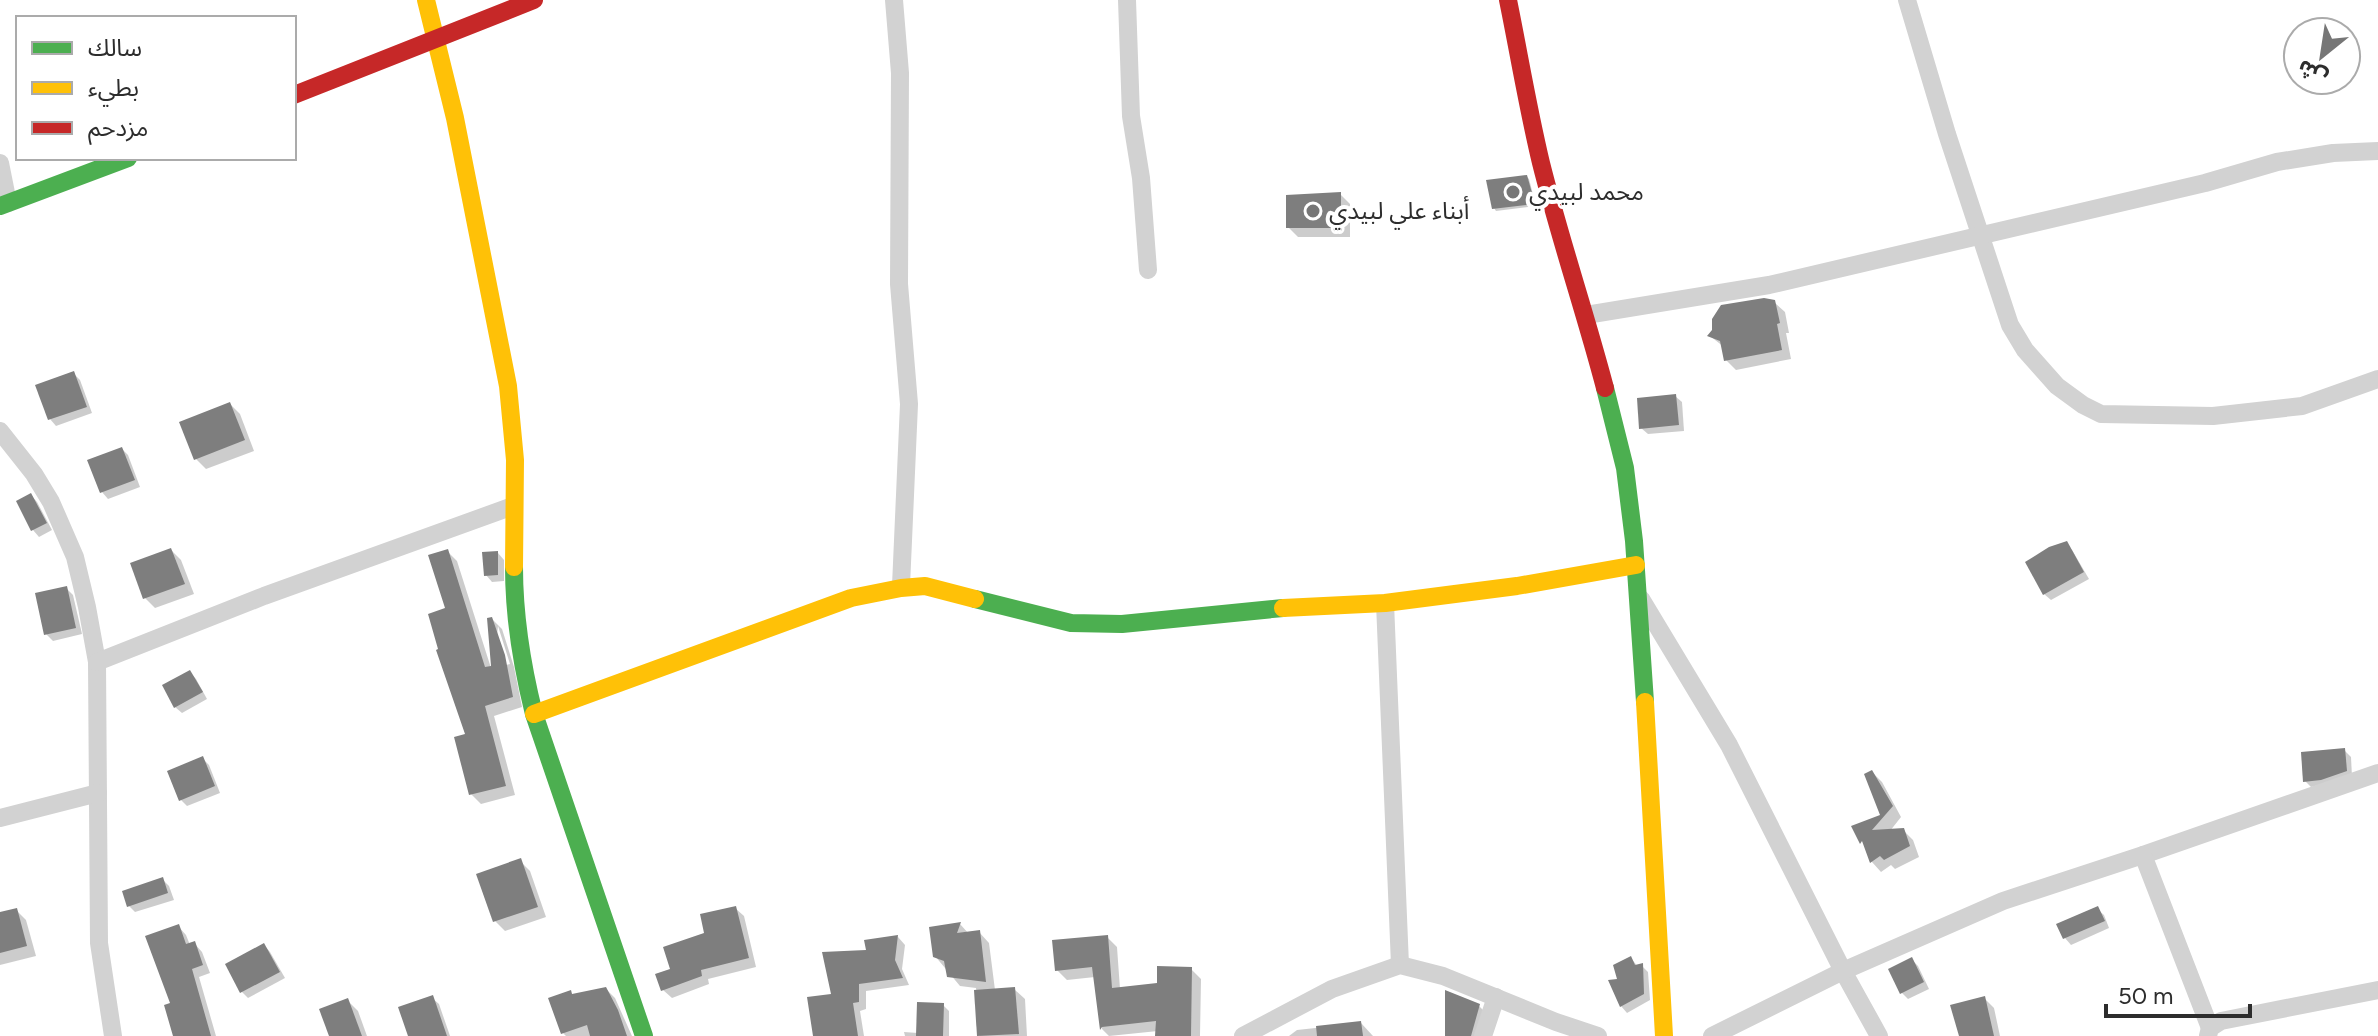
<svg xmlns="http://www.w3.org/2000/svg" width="2378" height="1036" font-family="Figtree,'Noto Sans Arabic',sans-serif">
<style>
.shadow{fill:#0003;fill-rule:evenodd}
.building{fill:#7e7e7e}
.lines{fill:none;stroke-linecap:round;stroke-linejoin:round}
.street{stroke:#d2d2d2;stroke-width:18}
.fast{stroke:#4caf50;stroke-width:18}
.slow{stroke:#ffc107;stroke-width:18}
.jam{stroke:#c62828;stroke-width:18}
.poi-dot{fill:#767676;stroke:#fff;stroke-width:3}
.labels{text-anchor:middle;stroke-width:8;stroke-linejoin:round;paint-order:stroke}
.poi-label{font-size:24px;fill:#2d2d2d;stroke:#fff;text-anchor:start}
</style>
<rect width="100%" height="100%" fill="#fff"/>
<!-- shadow -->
<g class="shadow">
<path d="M1527 177 1529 179 1536 206 1496 211 1494 208Z"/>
<path d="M1340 194 1350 204V237H1298L1288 227Z"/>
<path d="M1774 302 1785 312 1789 333H1786L1791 359 1736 370 1726 360 1724 347 1710 336Z"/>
<path d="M74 374 80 380 92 413 56 426 50 419Z"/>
<path d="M1675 396 1682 402 1684 431 1648 434 1641 428Z"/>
<path d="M230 404 240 414 254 451 206 469 196 459Z"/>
<path d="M122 449 128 455 140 487 108 499 102 492Z"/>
<path d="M31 495 37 502 52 530 39 537 33 530 19 502Z"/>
<path d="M2066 543 2072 550 2089 579 2051 600 2044 594Z"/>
<path d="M171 550 181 560 194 594 155 608 145 598Z"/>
<path d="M447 551 457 561 491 668 492 619 502 629 514 667 522 707 494 716 515 795 481 804 471 794 467 736 448 610ZM498 626 510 664 506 665 497 636Z"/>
<path d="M498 553 504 560V581L492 582 486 575Z"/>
<path d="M66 588 73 595 82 634 53 641 46 634Z"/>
<path d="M190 672 196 679 207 699 182 713 175 707Z"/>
<path d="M2344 750 2351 757 2352 777 2311 787 2305 781Z"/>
<path d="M203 759 209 765 220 793 187 806 181 800Z"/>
<path d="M1872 772 1882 782 1901 817 1890 831 1903 830 1913 840 1919 857 1895 869 1891 865 1881 872 1872 862 1867 848 1854 827 1882 816Z"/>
<path d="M520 861 530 871 546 917 505 931 495 921Z"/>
<path d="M163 880 169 886 174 900 135 912 129 906Z"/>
<path d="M735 908 744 916 756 967 708 979 709 984 672 998 663 990 673 971Z"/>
<path d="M2097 909 2104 915 2109 928 2071 945 2065 938Z"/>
<path d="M16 910 26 920 36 956 0 965V914Z"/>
<path d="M960 924 969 934 979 932 989 943 995 990 1014 989 1025 999 1027 1036H980L976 988 960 986 935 956Z"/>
<path d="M178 926 186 935 190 945 194 943 202 952 210 973 199 977 216 1036H175L172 1005Z"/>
<path d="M898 937 905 945 902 969 909 985 866 991V1009L860 1011 864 1036H815L833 996 868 952Z"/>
<path d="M1107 937 1117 947 1120 989 1159 984 1191 969 1201 979 1200 1036H1157L1158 1031 1109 1036 1102 1029 1095 977 1067 980 1057 970Z"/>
<path d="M264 945 270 952 285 978 248 998 242 992Z"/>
<path d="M1631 958 1638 967 1642 966 1648 972 1650 1000 1627 1013 1621 1006 1619 981Z"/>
<path d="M1912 960 1918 966 1929 989 1908 999 1902 993Z"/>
<path d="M606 989 615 998 632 1036H566L563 1033 570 992 574 996Z"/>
<path d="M432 998 439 1004 450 1036H410Z"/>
<path d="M1984 998 1994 1008 2000 1036H1961Z"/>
<path d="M348 1001 358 1011 367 1036H331Z"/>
<path d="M943 1005 949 1011V1036H905L904 1032 918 1033Z"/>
<path d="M1479 1006 1489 1016 1483 1036H1447Z"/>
<path d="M1361 1023 1373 1036H1289L1297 1030Z"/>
</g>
<!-- building -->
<g class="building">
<path d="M1527 175 1535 204 1492 209 1486 180Z"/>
<path d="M1341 192V228H1286V195Z"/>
<path d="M1764 298 1775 300 1780 323 1777 324 1782 350 1724 361 1720 341 1707 336 1712 330V319L1721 305Z"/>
<path d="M74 371 87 407 48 420 35 385Z"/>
<path d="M1676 394 1679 425 1639 429 1637 398Z"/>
<path d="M230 402 245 440 194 460 179 422Z"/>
<path d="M122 447 135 480 100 493 87 460Z"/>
<path d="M31 493 47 523 31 531 16 501Z"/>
<path d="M2067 541 2084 572 2043 595 2025 562 2049 547Z"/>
<path d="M171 548 185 584 143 599 130 563Z"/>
<path d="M448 549 485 667 491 666 487 618 492 617 505 655 513 697 485 706 506 786 469 795 454 737 465 734 436 650 438 649 428 614 445 608 428 555Z"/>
<path d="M498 551V575L484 576 482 552Z"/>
<path d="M67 586 76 628 44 635 35 593Z"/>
<path d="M190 670 203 692 174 708 162 685Z"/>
<path d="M2345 748 2347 771 2321 780 2303 782 2301 752Z"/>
<path d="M203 756 215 786 179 801 167 771Z"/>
<path d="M1872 770 1893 806 1872 830 1904 828 1910 846 1884 860 1880 856 1870 863 1862 841 1860 844 1851 826 1880 815 1864 774Z"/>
<path d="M521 858 538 907 493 922 476 874Z"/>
<path d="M163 877 168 893 127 907 122 891Z"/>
<path d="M736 906 749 958 701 970 702 976 661 991 655 974 670 969 663 947 704 933 700 914Z"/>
<path d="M2098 906 2105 921 2063 939 2056 924Z"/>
<path d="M17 908 27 946 0 953V912Z"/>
<path d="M961 922 957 933 980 930 986 982 947 977 944 961 933 957 929 927Z"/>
<path d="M179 924 186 944 195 941 203 965 192 969 211 1036H173L164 1005 170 1003 145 936Z"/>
<path d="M898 935 895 960 903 978 859 984V1002L853 1003 858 1036H813L807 997 831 994 822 952 866 950 864 940Z"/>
<path d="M1108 935 1112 988 1157 983V966L1192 967 1191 1036H1155L1156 1021 1102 1027 1100 1030 1092 967 1055 971 1052 940Z"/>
<path d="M264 943 280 972 240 993 225 964Z"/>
<path d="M1631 956 1635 965 1643 963 1644 994 1620 1007 1608 980 1617 979 1613 965Z"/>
<path d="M1912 957 1924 982 1900 994 1888 969Z"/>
<path d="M606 987 618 1010 627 1036H590L587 1025 561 1034 548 998 571 990 572 994Z"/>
<path d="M1015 987 1019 1034 977 1036 974 990Z"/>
<path d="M1445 990 1480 1004 1471 1036H1445Z"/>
<path d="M433 995 447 1036H408L398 1007Z"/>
<path d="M1985 996 1994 1036H1959L1950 1005Z"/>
<path d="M348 998 362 1036H329L319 1009Z"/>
<path d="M917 1002 944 1003 943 1036H916Z"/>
<path d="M1361 1021 1363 1036H1317L1316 1026Z"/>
</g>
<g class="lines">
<!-- street -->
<g class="street">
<path d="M894 0 900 73 899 284 909 404 901 586"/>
<path d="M1127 0 1131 116 1141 178 1148 270"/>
<path d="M1907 0 1947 134 2010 325 2025 350 2057 386 2083 405 2101 414 2213 416 2302 406 2378 379"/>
<path d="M0 163 8 203"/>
<path d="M1586 315 1769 285 2205 183 2277 162 2333 153 2378 151"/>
<path d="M0 431 34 474 51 502 75 557 87 607 97 662 99 943 113 1036"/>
<path d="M1641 599 1729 745 1843 971 1879 1036"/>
<path d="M1385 603 1400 965"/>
<path d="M97 662 264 596 513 506"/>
<path d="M0 818 98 793"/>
<path d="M2143 855 2378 773"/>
<path d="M1243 1036 1332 989 1400 965 1443 976 1556 1022 1598 1036"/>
<path d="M1483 1036 1496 997"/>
<path d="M1712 1036 1843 971 2003 901 2143 855 2210 1028"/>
<path d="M2208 1036 2210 1028 2221 1021 2378 990"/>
</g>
<!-- fast -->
<g class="fast">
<path d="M0 206 128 158"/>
<path d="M1605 388 1625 468 1634 541 1645 702"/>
<path d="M514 567C514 617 522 666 534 714L644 1036"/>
<path d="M975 599 1071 623 1122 624 1283 608"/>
</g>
<!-- slow -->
<g class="slow">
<path d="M426 0 455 118 508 386 515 460 514 567"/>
<path d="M1283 608 1385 603 1517 586 1636 565"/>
<path d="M1645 702 1664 1036"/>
<path d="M534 714 851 598 901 588 925 586 975 599"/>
</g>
<!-- jam -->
<g class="jam">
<path d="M1508 0C1519 54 1528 109 1541 163 1560 239 1585 312 1605 388"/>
<path d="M294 95 534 0"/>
</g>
</g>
<!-- markers -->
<g class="poi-dot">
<circle cx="1513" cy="192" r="8"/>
<circle cx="1313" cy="211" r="8"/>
</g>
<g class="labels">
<!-- poi labels -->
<g class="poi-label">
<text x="1529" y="200">محمد لبيدي</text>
<text x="1329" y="219">أبناء علي لبيدي</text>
</g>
</g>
<!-- legend -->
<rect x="16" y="16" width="280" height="144" fill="#ffffff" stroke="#ababab" stroke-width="2"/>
<rect x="32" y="42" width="40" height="12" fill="#4caf50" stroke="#ababab" stroke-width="2"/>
<text x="88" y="56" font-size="24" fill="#2d2d2d">سالك</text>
<rect x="32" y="82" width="40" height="12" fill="#ffc107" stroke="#ababab" stroke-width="2"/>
<text x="88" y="96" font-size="24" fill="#2d2d2d">بطيء</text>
<rect x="32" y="122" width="40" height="12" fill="#c62828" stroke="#ababab" stroke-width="2"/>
<text x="88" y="136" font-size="24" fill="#2d2d2d">مزدحم</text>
<!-- north arrow -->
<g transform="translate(2322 56) rotate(210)"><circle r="38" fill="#ffffff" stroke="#ababab" stroke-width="2"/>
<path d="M0-6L14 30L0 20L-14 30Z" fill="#767676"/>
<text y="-12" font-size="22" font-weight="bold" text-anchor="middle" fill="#2d2d2d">ش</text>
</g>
<!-- scale -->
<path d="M2106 1004v12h144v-12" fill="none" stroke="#2d2d2d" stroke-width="4"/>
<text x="2118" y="1004" font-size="24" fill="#2d2d2d" stroke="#ffffff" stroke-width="6" paint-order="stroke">50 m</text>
</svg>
